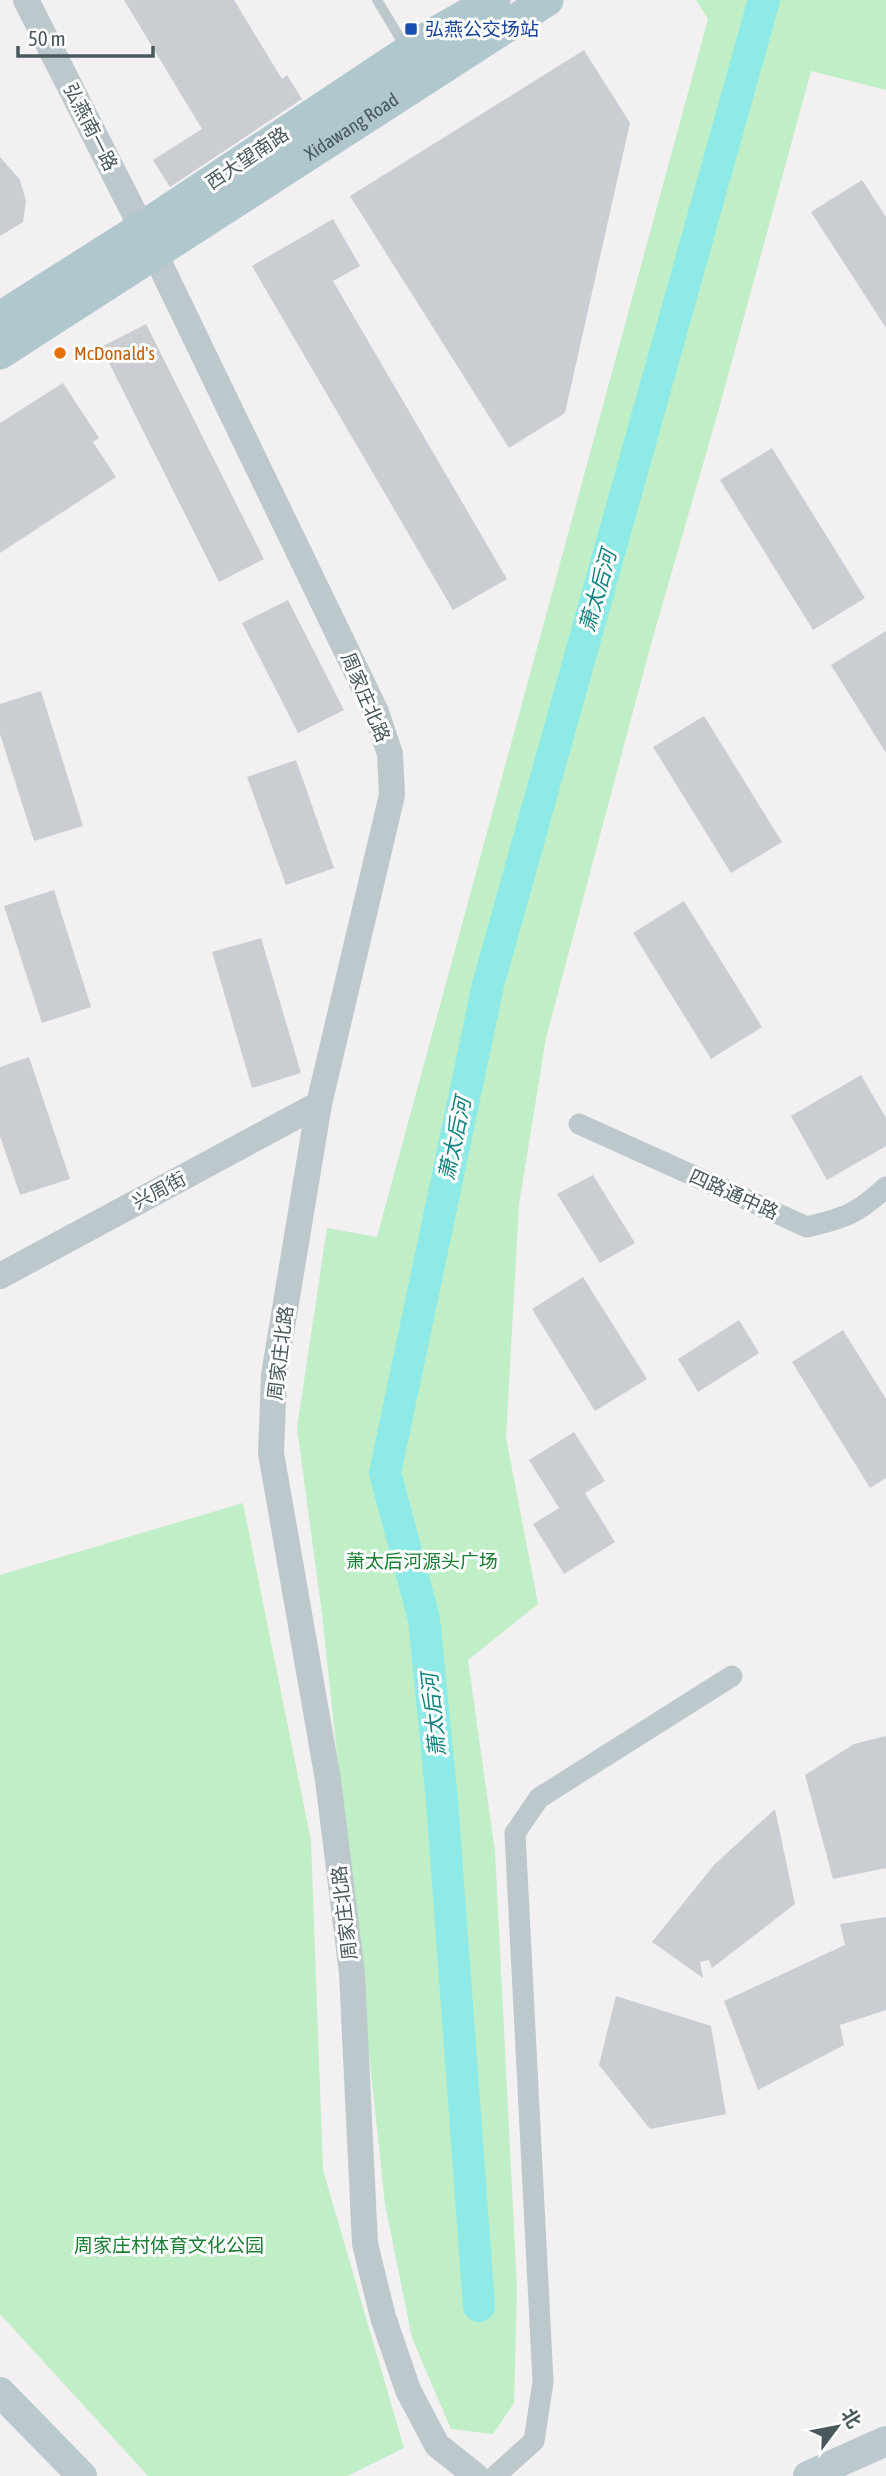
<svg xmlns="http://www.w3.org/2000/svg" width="886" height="2476" font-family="'Asap Condensed','Noto Sans SC',sans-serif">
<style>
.green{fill:#c0eec6}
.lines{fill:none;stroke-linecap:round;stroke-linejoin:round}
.river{stroke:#8eeae6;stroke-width:32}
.building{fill:#caced2}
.service{stroke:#bcc8cc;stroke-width:10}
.minor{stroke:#bcc8cc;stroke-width:21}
.tertiary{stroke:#bcc8cc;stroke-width:26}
.secondary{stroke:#b9c9ce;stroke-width:30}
.primary{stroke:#b0c7ce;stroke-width:33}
.transit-dot{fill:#1a4fb4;stroke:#fff;stroke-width:2.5}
.food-dot{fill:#e8710a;stroke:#fff;stroke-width:2.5}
.labels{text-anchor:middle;stroke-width:6;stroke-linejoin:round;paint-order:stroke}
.transit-label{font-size:19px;fill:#164399;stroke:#fff;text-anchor:start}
.street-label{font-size:19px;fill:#48585d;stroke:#fff}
.food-label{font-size:19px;fill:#c56008;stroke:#fff;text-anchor:start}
.park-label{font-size:19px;fill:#197e32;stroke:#fff}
.water-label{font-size:21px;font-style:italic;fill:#10837e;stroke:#fff}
</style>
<rect width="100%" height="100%" fill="#f2f0f1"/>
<!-- green -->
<g class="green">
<path d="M696 0H886V90L811 71 718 412 651 644 546 1038 519 1204 506 1437 538 1604 468 1660 495 1852 517 2289 514 2403 493 2434 451 2429 412 2338 385 2204 322 1614 297 1428 327 1228 377 1237 708 19Z"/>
<path d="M243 1503 311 1841 323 2170 404 2448 347 2476H148L0 2314V1575Z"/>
</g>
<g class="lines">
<!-- river -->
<path class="river" d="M479 2306 442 1801 424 1619 385 1473 488 985 764 0"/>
</g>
<!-- building -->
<g class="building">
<path d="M124 0H234L282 79 287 75 302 99 170 187 153 160 202 129Z"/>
<path d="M584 50 630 123 565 413 509 448 350 196Z"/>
<path d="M0 157 20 180 26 201 23 222 0 236Z"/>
<path d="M862 180 886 217V328L811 212Z"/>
<path d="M333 219 360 266 333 281 507 579 453 610 252 266Z"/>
<path d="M146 324 264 559 219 582 101 347Z"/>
<path d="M63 383 99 438 93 442 116 477 0 553V423Z"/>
<path d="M772 448 865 598 813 630 720 480Z"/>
<path d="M288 600 344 710 298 733 242 623Z"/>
<path d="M886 631V753L831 665Z"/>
<path d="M41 691 83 826 34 841 0 734V704Z"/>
<path d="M704 716 782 842 731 873 653 747Z"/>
<path d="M296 760 334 868 286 885 247 777Z"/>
<path d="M54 890 91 1007 42 1023 4 906Z"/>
<path d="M684 901 762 1027 711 1059 633 933Z"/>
<path d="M261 938 301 1073 252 1088 212 952Z"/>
<path d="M29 1057 70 1179 20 1195 0 1136V1067Z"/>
<path d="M861 1075 886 1118V1146L827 1180 791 1116Z"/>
<path d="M593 1175 635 1243 600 1263 557 1194Z"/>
<path d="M583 1277 647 1379 595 1411 532 1309Z"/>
<path d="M739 1320 759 1353 698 1392 678 1359Z"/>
<path d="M843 1330 886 1399V1478L870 1488 792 1362Z"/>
<path d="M574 1432 605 1481 585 1493 615 1542 564 1574 533 1524 559 1508 529 1460Z"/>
<path d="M886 1736V1868L833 1879 805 1775 854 1744Z"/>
<path d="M775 1809 795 1904 712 1968 709 1960 700 1962 703 1978 652 1942 714 1865Z"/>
<path d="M886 1917V2010L840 2025 844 2045 758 2090 724 2001 845 1945 840 1924Z"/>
<path d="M616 1996 711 2026 726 2114 650 2129 599 2065Z"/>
</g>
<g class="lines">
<!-- service -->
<path class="service" d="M377 0 406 48"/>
<!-- minor -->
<g class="minor">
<path d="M579 1124 807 1227C845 1218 857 1214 886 1187"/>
<path d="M495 2476 534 2441 543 2382 515 1833 539 1798 732 1676"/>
</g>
<!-- tertiary -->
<g class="tertiary">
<path d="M26 0 155 254 376 712 390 754 392 795 319 1104 274 1375 271 1453 328 1780 352 1973 365 2244 383 2317 408 2390 437 2445 476 2476"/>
<path d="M0 1276 319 1104"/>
</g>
<!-- secondary -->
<g class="secondary">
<path d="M0 2392 82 2476"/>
<path d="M808 2476 886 2441"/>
</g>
<!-- primary -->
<g class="primary">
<path d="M0 318 142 228 439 31 494 0"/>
<path id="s1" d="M0 353 547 0"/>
</g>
</g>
<!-- markers -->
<rect class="transit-dot" x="404" y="22" width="14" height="14" rx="3.5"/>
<circle class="food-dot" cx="60" cy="353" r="7"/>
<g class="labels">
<!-- transit labels -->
<g class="transit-label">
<text x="425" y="36">弘燕公交场站</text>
</g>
<!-- street labels -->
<g class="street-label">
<text transform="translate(91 127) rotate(63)" y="7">弘燕南一路</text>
<text dy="7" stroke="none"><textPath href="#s1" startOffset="418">Xidawang Road</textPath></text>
<text transform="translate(247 158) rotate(-34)" y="7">西大望南路</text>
<text transform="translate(366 697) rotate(67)" y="7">周家庄北路</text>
<text transform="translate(159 1190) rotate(-28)" y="7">兴周街</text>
<text transform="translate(734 1194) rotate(24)" y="7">四路通中路</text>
<text transform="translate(280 1353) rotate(-83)" y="7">周家庄北路</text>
<text transform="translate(344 1913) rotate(-97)" y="7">周家庄北路</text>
</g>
<!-- food labels -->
<g class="food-label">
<text x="74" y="360">McDonald's</text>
</g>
<!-- park labels -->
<g class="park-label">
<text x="422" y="1568">萧太后河源头广场</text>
<text x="169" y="2252">周家庄村体育文化公园</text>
</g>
<!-- water labels -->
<g class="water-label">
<text transform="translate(598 591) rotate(-74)" y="7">萧太后河</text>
<text transform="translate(455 1139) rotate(-78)" y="7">萧太后河</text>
<text transform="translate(434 1715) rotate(-96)" y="7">萧太后河</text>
</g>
</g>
<!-- north arrow -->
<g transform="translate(837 2427) rotate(58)" stroke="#ffffff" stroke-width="5" paint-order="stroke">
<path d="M0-5L12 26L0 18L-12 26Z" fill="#48585d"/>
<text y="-10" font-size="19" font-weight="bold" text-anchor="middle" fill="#48585d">北</text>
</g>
<!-- scale -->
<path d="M18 46v10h135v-10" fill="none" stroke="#48585d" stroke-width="3.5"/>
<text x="28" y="46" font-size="21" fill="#48585d" stroke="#ffffff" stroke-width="5" paint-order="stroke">50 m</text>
</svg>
